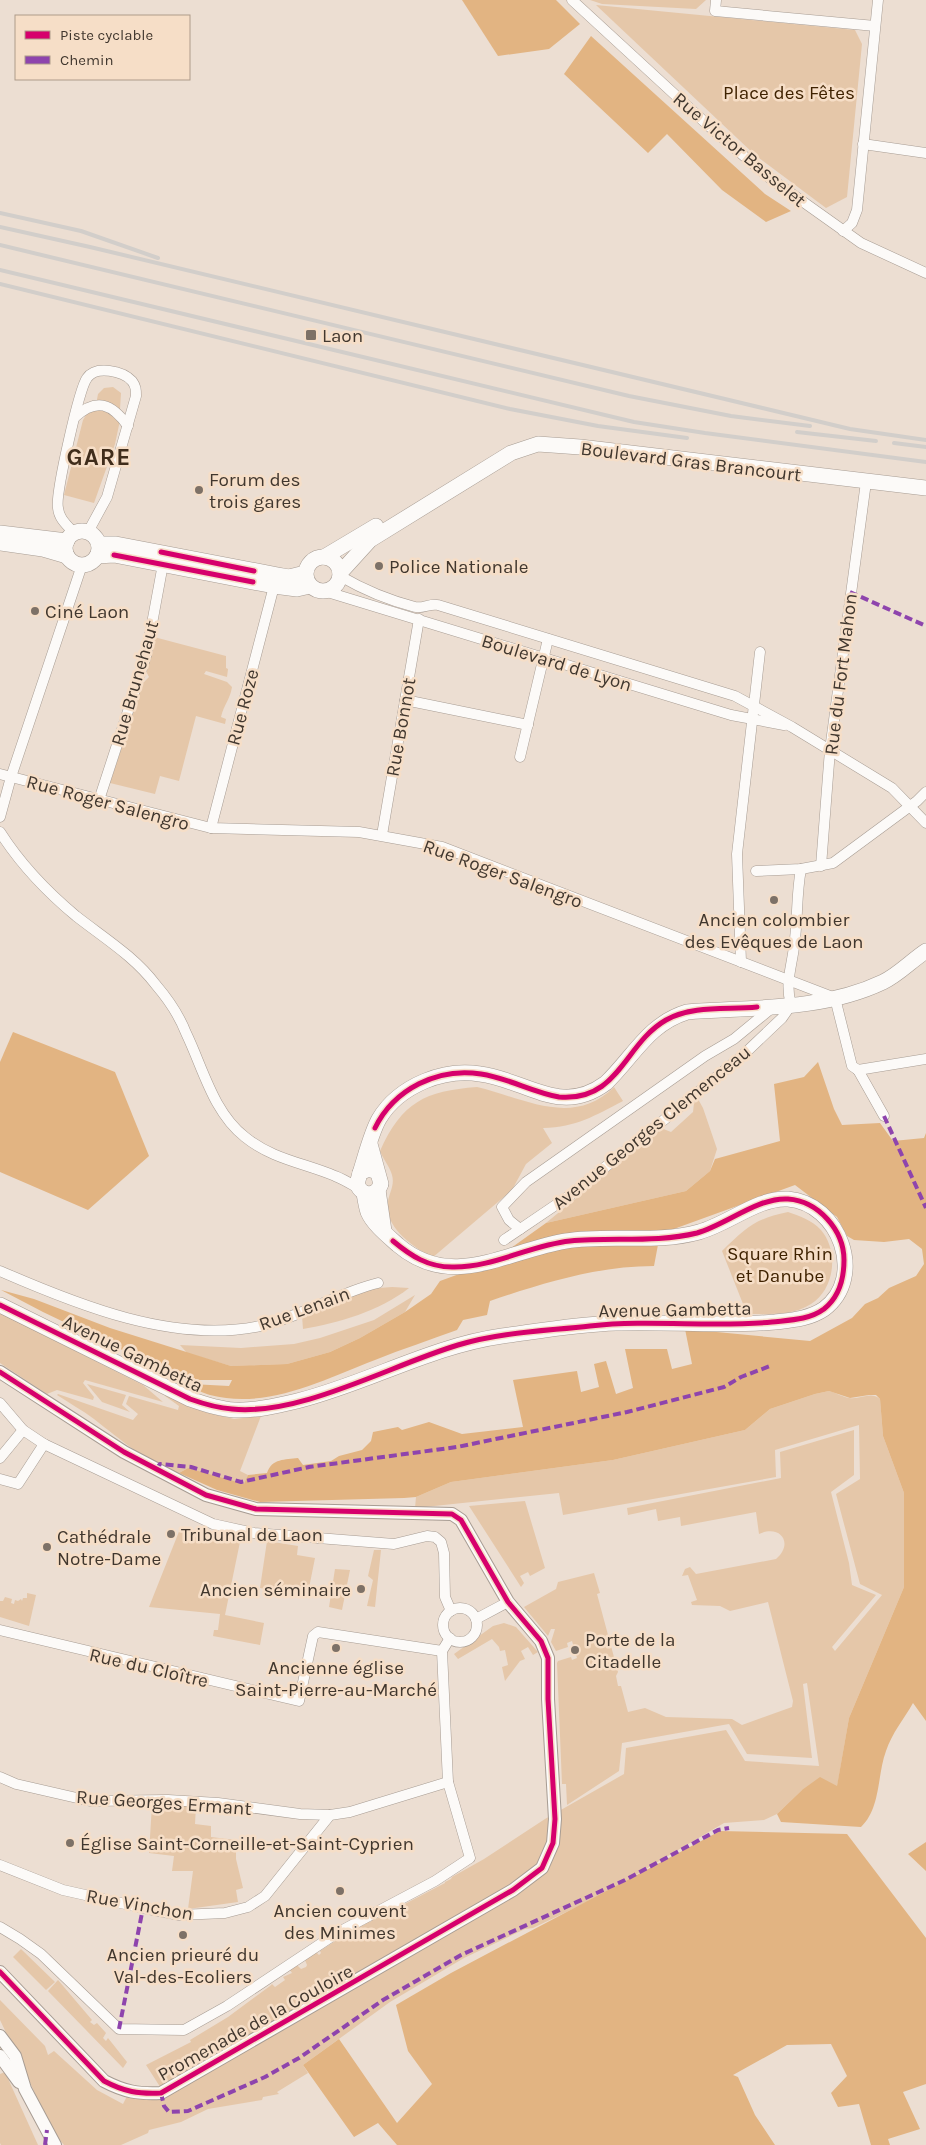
<svg xmlns="http://www.w3.org/2000/svg" width="926" height="2145" font-family="Karla,sans-serif">
<style>
.green{fill:#e5c7a9}
.forest{fill:#e2b482}
.lines{fill:none;stroke-linecap:round;stroke-linejoin:round}
.minor-casing{stroke:#a79c93;stroke-width:11}
.tertiary-casing{stroke:#a79c93;stroke-width:14}
.secondary-casing{stroke:#a79c93;stroke-width:16}
.minor{stroke:#fcfaf8;stroke-width:10}
.tertiary{stroke:#fcfaf8;stroke-width:12}
.secondary{stroke:#fcfaf8;stroke-width:15}
.rail{stroke:#d2ceca;stroke-width:4}
.quiet{stroke:#8e44ad;stroke-width:4;stroke-dasharray:8 4;stroke-linecap:butt}
.cycleway-casing{stroke:#f6dec7;stroke-width:8}
.cycleway{stroke:#d6006c;stroke-width:5}
.poi-dot{fill:#7d7167;stroke:#f6dec7;stroke-width:2}
.labels{text-anchor:middle;stroke-width:5;stroke-linejoin:round;paint-order:stroke}
.park-label{font-size:19px;fill:#3f2200;stroke:#f6dec7}
.street-label{font-size:19px;fill:#41372e;stroke:#f6dec7}
.poi-label{font-size:19px;fill:#41372e;stroke:#f6dec7;text-anchor:start}
.district-label{font-size:24px;font-weight:bold;letter-spacing:1px;fill:#402d1b;stroke:#f6dec7}
</style>
<rect width="100%" height="100%" fill="#ecded2"/>
<!-- green -->
<g class="green">
<path d="M590 0H706L696 9 602 4Z"/>
<path d="M596 5 855 30 862 44 847 197 826 208 755 155Z"/>
<path d="M113 387 121 393 119 425 115 444 94 503 64 495 83 420 88 412 95 410 98 394 104 388Z"/>
<path d="M154 637 226 656V668L228 669 227 677 206 671 204 674 227 682 232 687C230 700 224 704 221 717L226 719 225 724 196 716 179 781 160 776 155 794 110 783 143 683 149 677 146 671Z"/>
<path d="M477 1087C523 1098 573 1128 614 1087L623 1101C594 1116 577 1127 543 1128L552 1143 526 1164 512 1190 432 1258C413 1246 384 1228 388 1202 389 1193 395 1185 392 1175 390 1167 383 1159 380 1151 402 1102 425 1091 477 1087Z"/>
<path d="M698 1099 703 1108 717 1149 710 1171 686 1191 546 1223 661 1128 671 1132 693 1112 694 1103Z"/>
<path d="M788 1212C799 1216 812 1220 821 1230 839 1251 835 1289 811 1304 792 1316 769 1314 747 1314L722 1251C746 1228 754 1219 788 1212Z"/>
<path d="M392 1287 409 1288C380 1311 338 1323 303 1329L302 1316 367 1289Z"/>
<path d="M415 1295 405 1312 360 1338 330 1352 287 1364 231 1366 187 1353 180 1345 241 1348 294 1344 320 1338 374 1320Z"/>
<path d="M0 1313 143 1385 163 1402 85 1380 83 1383 94 1397 93 1400 57 1390 47 1394 0 1363Z"/>
<path d="M87 1384 126 1395 122 1405 130 1412 102 1402Z"/>
<path d="M829 1391C836 1393 843 1397 849 1398 861 1400 870 1391 880 1399L883 1436 904 1493V1587L849 1718 837 1787 802 1790 777 1814 764 1820 724 1823 600 1896 533 1928 525 1929 464 1958 390 2002 303 2065 308 2073 277 2092 279 2094 263 2097 262 2100 208 2109 181 2122 149 2130 148 2133 121 2145H64L54 2133 0 2020V2000L45 2046 48 2055 54 2051 97 2090 123 2104 127 2096H166L146 2065 191 2042 190 2040 228 2017 270 1986 272 1984 275 1987 285 1980 283 1977 292 1973 290 1970 297 1965 301 1969 306 1967 307 1965 305 1960 316 1952 319 1955 321 1953 320 1951 343 1936 345 1938 348 1937 346 1934 353 1930 354 1932 357 1931 356 1928 362 1924 365 1925 364 1923 369 1921 371 1922V1920L378 1918 445 1883V1882L451 1879 452 1877 484 1859 545 1819 624 1774 626 1748 726 1730 745 1761 819 1766 807 1683 803 1684 812 1758 747 1754 729 1724 622 1743 619 1771 567 1805 566 1784H562L557 1663 558 1661 571 1657 572 1660 577 1658 572 1641 567 1643 568 1647 556 1651 551 1642 555 1629H551L548 1636 524 1607 556 1589 558 1582 594 1573 600 1593 597 1594 618 1672 616 1676 618 1686H621L628 1712 645 1708 666 1717 732 1719 742 1725 792 1707 793 1701 768 1602 730 1611 720 1606 692 1605 691 1602 697 1600 688 1575 682 1576 685 1569 690 1567 696 1574 776 1559C794 1544 781 1524 759 1534L756 1512 681 1526 680 1517 658 1521 656 1509 628 1515 627 1508 781 1478 780 1452 854 1430V1475L831 1492 849 1563 852 1585 876 1595 832 1647 835 1651 882 1595 860 1584 836 1494 860 1479 859 1425 775 1450 776 1477 563 1515 559 1493 415 1508 416 1497 451 1482 613 1460 745 1430 770 1409 815 1394Z"/>
<path d="M58 1394 133 1420 138 1414 126 1404 129 1396 178 1410 179 1406 165 1396 166 1394 205 1412 234 1419 261 1416 240 1471 248 1475 244 1485 188 1468 179 1473C146 1462 121 1440 94 1419 82 1410 69 1403 57 1395Z"/>
<path d="M525 1501 545 1568 530 1576 528 1572 520 1576 524 1583 521 1587 469 1506Z"/>
<path d="M180 1529 197 1538 204 1530 241 1537 225 1615 264 1623 260 1645 213 1636 214 1630H218L220 1614 149 1607Z"/>
<path d="M267 1541 298 1546 297 1555 315 1558 307 1598 260 1588Z"/>
<path d="M374 1550H381L375 1607 367 1606 373 1580 368 1576Z"/>
<path d="M335 1569 350 1570 342 1610 329 1607Z"/>
<path d="M27 1593 36 1595 29 1626 0 1617V1601H3L5 1597 12 1599 11 1603 14 1604 15 1600 18 1601 21 1599 22 1601 23 1598H27Z"/>
<path d="M504 1623 516 1627 538 1652 533 1655 528 1647 521 1651 525 1659 520 1661 505 1681 502 1667 508 1665 505 1650 500 1651 499 1647 492 1639 458 1659 454 1654 493 1626Z"/>
<path d="M152 1805 196 1806 195 1824 211 1826V1837L236 1840V1859L243 1888 236 1890 238 1902 188 1909 193 1871H172L174 1856 149 1853Z"/>
<path d="M21 1949 55 1982 46 1990 13 1957Z"/>
<path d="M58 1980 92 2020 90 2022 94 2025 97 2023 106 2033 103 2038 106 2041 108 2038 127 2062 123 2068 48 1991Z"/>
<path d="M5 2072 38 2145H1L0 2143V2074Z"/>
</g>
<!-- forest -->
<g class="forest">
<path d="M462 0H556L580 24 549 49 498 56Z"/>
<path d="M591 36 765 194 791 211 766 222 722 190 667 134 648 153 564 74Z"/>
<path d="M13 1032 115 1072 149 1156 88 1210 0 1172V1062Z"/>
<path d="M818 1062 834 1109 842 1125 880 1123 893 1141 924 1138 926 1133V1721L913 1703C904 1719 892 1733 886 1751 877 1775 881 1808 861 1827L781 1822 777 1814 802 1790 820 1777 837 1786 849 1718 904 1587V1493L883 1436 880 1399 876 1395H869L850 1398 829 1391 815 1394 770 1409 745 1430 613 1460 451 1482 416 1497 404 1498 260 1502 217 1490 179 1473 188 1468 244 1484 248 1475 267 1473C272 1458 285 1460 298 1458L303 1465 331 1461 339 1456 362 1450 371 1441 373 1432 398 1427 402 1430 429 1422 462 1434 523 1427 513 1380 577 1371 581 1392 599 1387 594 1364 606 1361 616 1394 633 1388 625 1349H667L672 1369 692 1364 685 1329 810 1341 852 1318 865 1304 878 1298 889 1288 916 1276 924 1264 922 1249 909 1239 884 1242 854 1240 847 1236 837 1217 795 1185 660 1234 654 1266C598 1266 543 1283 490 1301L487 1315 463 1320 457 1330C430 1340 402 1349 375 1360 323 1380 267 1410 210 1395 204 1393 194 1390 191 1384L229 1386 232 1380H191L181 1378 43 1312 1 1290 34 1299 110 1328 231 1366 287 1364 330 1352 360 1338 405 1312 431 1294 440 1281 473 1269 511 1248 546 1223 686 1191 710 1171 715 1159 780 1141 774 1084 804 1077Z"/>
<path d="M720 1831 847 1834 926 1938V2084L903 2092 920 2129 888 2139 890 2145H871L859 2104 838 2107 831 2093 847 2076 831 2044 787 2045 733 2075 738 2077 755 2115 775 2145H397L378 2123 354 2137 303 2065 339 2039 397 2123 432 2084 408 2051 396 2005 451 1973Z"/>
<path d="M926 1842V1871L908 1854Z"/>
</g>
<g class="lines">
<defs>
<g id="minor">
<path d="M572 0 710 127 771 179 861 243 926 273"/>
<path d="M716 0 715 11 875 26"/>
<path d="M863 144 926 153"/>
<path d="M843 231 852 223 857 210 878 0"/>
<path d="M75 417C97 397 112 404 128 426"/>
<path d="M74 533C67 525 59 519 58 508 55 495 79 389 87 378 96 365 123 371 132 381 136 386 136 390 136 396L107 497 88 532"/>
<path d="M340 576C364 590 388 600 415 607 423 609 430 603 438 605L735 696 792 727 892 788 926 823"/>
<path d="M324 591 731 715 784 725"/>
<path d="M405 700 528 725"/>
<path d="M520 757 548 639"/>
<path d="M0 774 211 828 359 832 442 847 835 998 852 1066 858 1070"/>
<path d="M99 800 146 656 163 564"/>
<path d="M0 817 11 777 82 565"/>
<path d="M211 828 274 586"/>
<path d="M0 832C21 865 46 891 76 916 104 938 134 956 156 985 168 999 179 1015 186 1033 203 1068 213 1112 245 1137 272 1159 304 1163 335 1176 343 1179 351 1184 358 1188"/>
<path d="M382 835 419 619"/>
<path d="M821 866 830 750 866 482"/>
<path d="M756 871 801 869 833 863 917 801 926 792"/>
<path d="M741 962 737 854 760 652"/>
<path d="M858 1070 926 1059"/>
<path d="M858 1070 884 1116"/>
<path d="M520 1229 509 1220 502 1207 526 1182 705 1056 734 1039 773 1007"/>
<path d="M504 1240 569 1196 659 1124 742 1056 782 1018 791 1005C785 983 791 970 794 947 798 921 796 895 801 869"/>
<path d="M0 1271C78 1305 174 1344 260 1326 301 1317 337 1293 378 1283"/>
<path d="M0 1403 23 1430 44 1444 18 1484 0 1479"/>
<path d="M44 1444 213 1524 254 1533 394 1544 427 1536 435 1537 441 1542 444 1553 445 1597 451 1611"/>
<path d="M0 1458 23 1430"/>
<circle cx="460" cy="1625" r="17"/>
<path d="M476 1619 508 1602"/>
<path d="M0 1630 299 1701 313 1636 318 1632 442 1651"/>
<path d="M0 1777 16 1784 90 1801 168 1800 218 1803 300 1814 330 1815"/>
<path d="M0 1865 63 1890 143 1908 179 1915 225 1913 248 1907 265 1896 330 1815 350 1812 448 1782"/>
<path d="M0 1927 20 1939 41 1954 119 2029 184 2030 227 2006 337 1933 435 1881 470 1858 448 1782 442 1651 450 1638"/>
</g>
<g id="tertiary">
<path d="M0 1372 124 1452 206 1495 256 1509 452 1514 461 1520 508 1602 541 1641 548 1658V1699L555 1819 553 1843 542 1868 513 1890 161 2093C138 2094 125 2092 104 2081L0 1972"/>
<path d="M0 2036 15 2056 25 2089 55 2145"/>
<path d="M0 2056 19 2082"/>
</g>
<g id="secondary">
<circle cx="82" cy="548" r="17"/>
<path d="M0 533 67 541"/>
<path d="M0 543 43 549 67 556"/>
<path d="M99 544H116L278 575 289 577 305 573"/>
<path d="M97 556 114 555 274 586 297 589 310 586"/>
<circle cx="323" cy="574" r="17"/>
<path d="M324 557 376 526"/>
<path d="M340 573 370 540 511 453 538 444 580 447 926 488"/>
<path d="M370 1144 381 1184C376 1197 362 1197 357 1184L360 1173 369 1169 377 1172"/>
<path d="M360 1173C365 1158 371 1133 379 1119 389 1102 406 1089 425 1081 442 1074 462 1071 480 1074 527 1080 560 1117 606 1083 634 1056 648 1024 687 1012 752 1007 822 1011 883 982 898 975 911 961 926 951"/>
<path d="M378 1190 384 1231"/>
<path d="M0 1305 190 1399C204 1404 219 1409 234 1410 254 1411 276 1406 297 1401 366 1384 431 1346 502 1336 539 1331 579 1324 616 1323 669 1321 722 1327 775 1322 792 1320 809 1319 824 1309 867 1277 839 1203 788 1199 759 1197 728 1224 699 1232 656 1244 610 1234 566 1241 506 1251 452 1291 398 1245 388 1236 373 1224 368 1212 366 1206 365 1199 364 1193"/>
</g>
</defs>
<!-- minor casing -->
<use href="#minor" class="minor-casing"/>
<!-- tertiary casing -->
<use href="#tertiary" class="tertiary-casing"/>
<!-- secondary casing -->
<use href="#secondary" class="secondary-casing"/>
<!-- minor -->
<use href="#minor" class="minor"/>
<!-- tertiary -->
<use href="#tertiary" class="tertiary"/>
<!-- secondary -->
<use href="#secondary" class="secondary"/>
<!-- rail -->
<g class="rail">
<path d="M0 213 81 231 158 258"/>
<path d="M0 227 90 247 850 429 926 440"/>
<path d="M0 245 629 396 731 416 810 426"/>
<path d="M0 270 634 422 705 433 926 462"/>
<path d="M0 284 510 409 598 426 687 438"/>
<path d="M797 432 876 441"/>
<path d="M894 443 926 447"/>
</g>
<!-- quiet -->
<g class="quiet">
<path d="M850 592 926 626"/>
<path d="M884 1116 926 1208"/>
<path d="M156 1469 160 1464 191 1467 241 1482 309 1467 457 1447 627 1412 724 1387 741 1377 770 1366"/>
<path d="M119 2029 143 1908"/>
<path d="M161 2093 164 2106 169 2112 188 2111 265 2077 299 2058 383 2000 461 1955 625 1880 718 1830 729 1828"/>
<path d="M45 2145 47 2130"/>
</g>
<defs>
<g id="cycleway">
<path d="M161 552 254 571"/>
<path d="M114 555 253 582"/>
<path d="M375 1128C394 1089 438 1067 481 1074 508 1078 532 1092 559 1097 619 1102 624 1044 666 1020 693 1005 727 1010 757 1007"/>
<path d="M0 1305 190 1399C204 1404 217 1408 232 1409 301 1416 391 1365 458 1345 500 1332 547 1331 590 1326 651 1319 712 1328 772 1322 790 1320 809 1320 824 1309 839 1297 844 1278 844 1260 844 1230 818 1201 788 1199 758 1197 726 1225 697 1233 656 1243 613 1237 570 1241 530 1245 493 1268 452 1267 428 1267 411 1256 393 1241"/>
<path d="M0 1372 124 1452 206 1495 256 1509 452 1514 461 1520 508 1602 541 1641 548 1658V1699L555 1819 553 1843 542 1868 513 1890 161 2093C138 2094 125 2092 104 2081L0 1972"/>
</g>
</defs>
<!-- cycleway casing -->
<use href="#cycleway" class="cycleway-casing"/>
<!-- cycleway -->
<use href="#cycleway" class="cycleway"/>
</g>
<!-- markers -->
<g class="poi-dot">
<rect x="305" y="329" width="12" height="12" rx="2.5"/>
<circle cx="199" cy="490" r="5"/>
<circle cx="379" cy="566" r="5"/>
<circle cx="35" cy="611" r="5"/>
<circle cx="774" cy="900" r="5"/>
<circle cx="171" cy="1534" r="5"/>
<circle cx="47" cy="1547" r="5"/>
<circle cx="361" cy="1589" r="5"/>
<circle cx="336" cy="1648" r="5"/>
<circle cx="575" cy="1650" r="5"/>
<circle cx="70" cy="1843" r="5"/>
<circle cx="340" cy="1891" r="5"/>
<circle cx="183" cy="1935" r="5"/>
</g>
<g class="labels">
<!-- park labels -->
<g class="park-label">
<text x="789" y="99">Place des Fêtes</text>
<text x="780" y="1260">Square Rhin<tspan x="780" dy="22">et Danube</tspan></text>
</g>
<!-- street labels -->
<g class="street-label">
<text transform="translate(740 149) rotate(40)" y="7">Rue Victor Basselet</text>
<text transform="translate(691 461) rotate(7)" y="7">Boulevard Gras Brancourt</text>
<text transform="translate(557 662) rotate(17)" y="7">Boulevard de Lyon</text>
<text transform="translate(840 674) rotate(-83)" y="7">Rue du Fort Mahon</text>
<text transform="translate(134 683) rotate(-74)" y="7">Rue Brunehaut</text>
<text transform="translate(242 707) rotate(-75)" y="7">Rue Roze</text>
<text transform="translate(400 727) rotate(-80)" y="7">Rue Bonnot</text>
<text transform="translate(108 802) rotate(15)" y="7">Rue Roger Salengro</text>
<text transform="translate(503 873) rotate(20)" y="7">Rue Roger Salengro</text>
<text transform="translate(651 1127) rotate(-39)" y="7">Avenue Georges Clemenceau</text>
<text transform="translate(304 1308) rotate(-20)" y="7">Rue Lenain</text>
<text transform="translate(675 1309) rotate(-1)" y="7">Avenue Gambetta</text>
<text transform="translate(133 1353) rotate(26)" y="7">Avenue Gambetta</text>
<text transform="translate(149 1667) rotate(13)" y="7">Rue du Cloître</text>
<text transform="translate(164 1802) rotate(4)" y="7">Rue Georges Ermant</text>
<text transform="translate(140 1904) rotate(10)" y="7">Rue Vinchon</text>
<text transform="translate(255 2022) rotate(-29)" y="7">Promenade de la Couloire</text>
</g>
<!-- poi labels -->
<g class="poi-label">
<text x="322" y="342">Laon</text>
<text x="209" y="486">Forum des<tspan x="209" dy="22">trois gares</tspan></text>
<text x="389" y="573">Police Nationale</text>
<text x="45" y="618">Ciné Laon</text>
<text x="774" y="926" text-anchor="middle">Ancien colombier<tspan x="774" dy="22">des Evêques de Laon</tspan></text>
<text x="181" y="1541">Tribunal de Laon</text>
<text x="57" y="1543">Cathédrale<tspan x="57" dy="22">Notre-Dame</tspan></text>
<text x="351" y="1596" text-anchor="end">Ancien séminaire</text>
<text x="585" y="1646">Porte de la<tspan x="585" dy="22">Citadelle</tspan></text>
<text x="336" y="1674" text-anchor="middle">Ancienne église<tspan x="336" dy="22">Saint-Pierre-au-Marché</tspan></text>
<text x="80" y="1850">Église Saint-Corneille-et-Saint-Cyprien</text>
<text x="340" y="1917" text-anchor="middle">Ancien couvent<tspan x="340" dy="22">des Minimes</tspan></text>
<text x="183" y="1961" text-anchor="middle">Ancien prieuré du<tspan x="183" dy="22">Val-des-Ecoliers</tspan></text>
</g>
<!-- district labels -->
<g class="district-label">
<text x="99" y="465">GARE</text>
</g>
</g>
<!-- legend -->
<rect x="15" y="15" width="175" height="65" fill="#f6dec7" stroke="#ae9b8a"/>
<rect x="25" y="31" width="25" height="8" fill="#d6006c" stroke="#ae9b8a"/>
<text x="60" y="40" font-size="15" fill="#41372e">Piste cyclable</text>
<rect x="25" y="56" width="25" height="8" fill="#8e44ad" stroke="#ae9b8a"/>
<text x="60" y="65" font-size="15" fill="#41372e">Chemin</text>
</svg>
